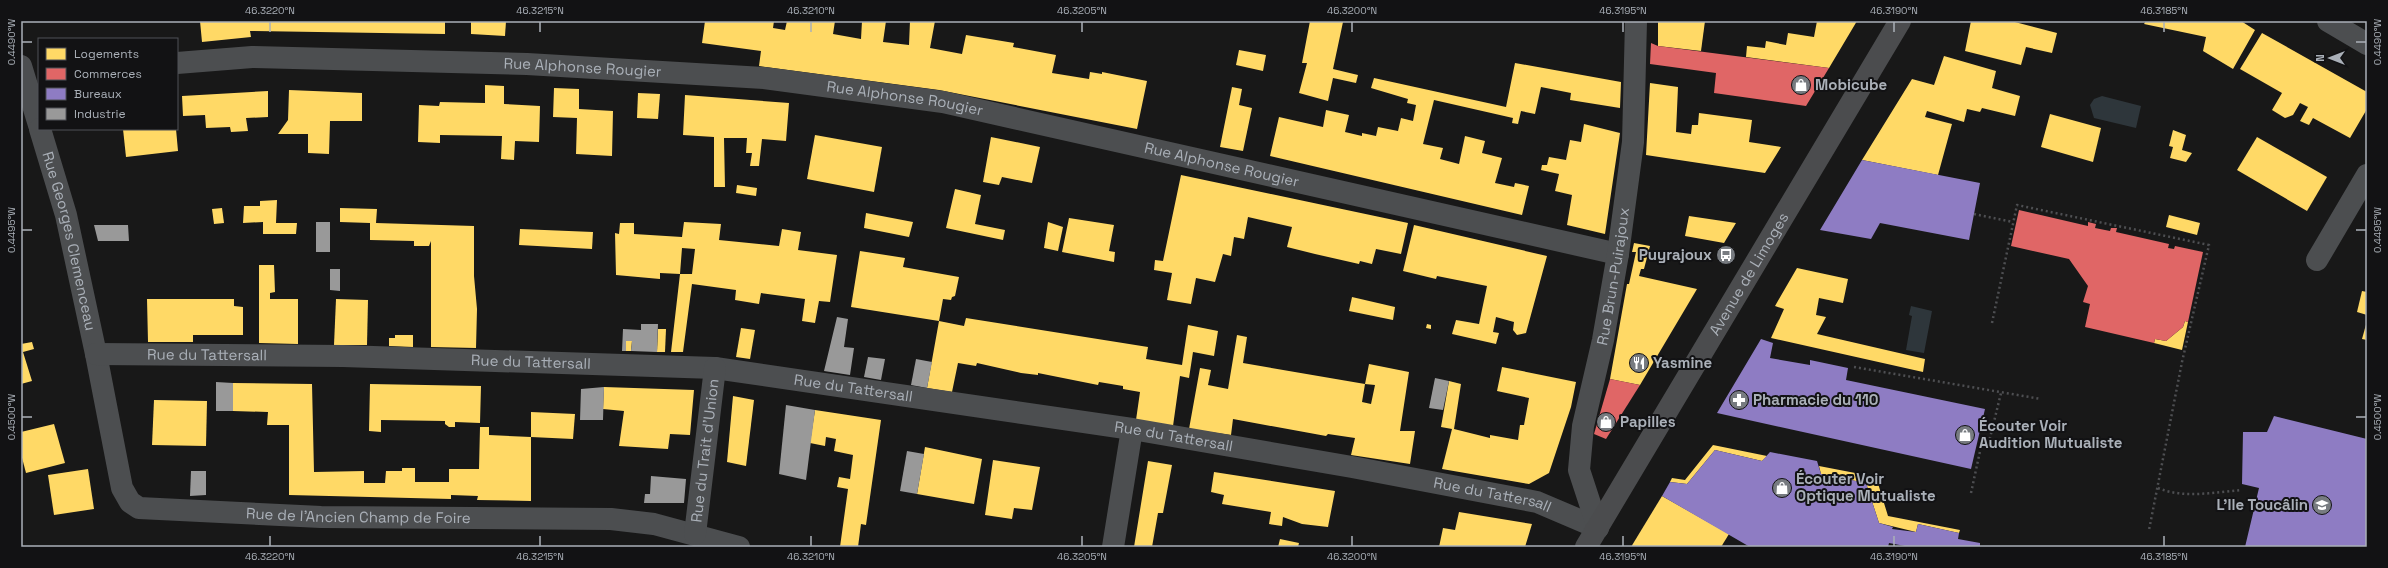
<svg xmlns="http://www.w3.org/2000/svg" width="2388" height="568" font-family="'Space Grotesk',sans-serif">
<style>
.water{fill:#2e363b}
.homes{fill:#ffd966}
.shops{fill:#e06666}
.offices{fill:#8e7cc3}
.industry{fill:#999}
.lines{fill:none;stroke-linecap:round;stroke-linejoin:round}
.path{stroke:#4e4f52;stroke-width:2.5;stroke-dasharray:2 3;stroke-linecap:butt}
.street{stroke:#4c4e50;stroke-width:22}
.secondary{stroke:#4b4c4e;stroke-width:22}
.ticks{fill:none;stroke:#aab0b8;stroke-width:1.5}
.labels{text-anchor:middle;stroke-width:4;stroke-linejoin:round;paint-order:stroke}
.street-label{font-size:15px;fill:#aab0b8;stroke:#121214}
.poi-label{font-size:15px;font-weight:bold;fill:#aab0b8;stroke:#121214;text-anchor:start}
.neatline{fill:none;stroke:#aab0b8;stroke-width:1.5}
.ticks-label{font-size:10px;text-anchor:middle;fill:#aab0b8}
</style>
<rect width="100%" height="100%" fill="#181818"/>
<!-- water -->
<g class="water">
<path d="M2102 96 2141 106 2136 128 2094 118 2090 105 2094 99Z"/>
<path d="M1911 306 1932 311 1924 353 1906 350 1912 316 1909 315Z"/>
</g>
<!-- homes -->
<g class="homes">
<path d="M200 21H445V34L250 31 251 37 202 42Z"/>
<path d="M471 21H506L505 36 471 34Z"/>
<path d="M705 21H774L773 28 785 30 787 21H835L833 34 861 39 862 21H886L883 42 909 45 910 21H935L930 48 962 54 966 35 1014 43 1013 47 1056 55 1052 73 1089 79 1090 72 1102 74V72L1147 81 1137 129 939 90 759 66 761 51 702 43Z"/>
<path d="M1310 21 1343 22 1333 69 1358 75 1356 83 1333 78 1328 101 1299 93 1307 63H1302Z"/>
<path d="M1658 21H1705L1701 51 1658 46Z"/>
<path d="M1817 21H1857L1829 68 1746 57 1747 46 1765 48 1766 41 1786 45 1788 33 1814 37Z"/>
<path d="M1971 21H2011L2057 33 2052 53 2026 47 2021 65 1965 51Z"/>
<path d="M2146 21H2241L2255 30 2233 69 2203 51 2206 37 2144 24Z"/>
<path d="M2262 33 2367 92V109L2350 138 2313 118 2309 125 2300 121 2308 107 2300 103 2293 115 2285 118 2272 110 2282 93 2240 69Z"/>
<path d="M1239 50 1266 55 1263 71 1236 65Z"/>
<path d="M1944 56 1996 71 1992 88 2020 96 2015 116 1982 108 1980 112 1967 109 1964 122 1927 111 1925 117 1952 124 1938 175 1862 160 1912 79 1934 85Z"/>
<path d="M1515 63 1621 82 1620 108 1570 100 1571 93 1541 87 1535 114 1521 111 1518 124 1512 123 1513 118 1434 100 1423 144 1443 148 1440 159 1459 164 1465 136 1485 141 1482 153 1502 158 1495 183 1514 187 1515 183 1529 186 1522 215 1270 156 1279 117 1323 127 1326 110 1349 115 1345 132 1362 136V133L1376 136 1378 127 1398 131 1401 118 1413 121 1416 105 1407 103 1408 99 1371 88 1374 78 1506 107Z"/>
<path d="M1650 83 1678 87 1676 132 1691 134 1692 125H1698L1699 113 1752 120 1749 142 1781 147 1765 173 1646 155Z"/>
<path d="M485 85 504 86V104L540 106 539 142 515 141 514 160 501 159 502 136 440 135V143L418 142 419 105 439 106 440 102 485 103Z"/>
<path d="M1232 87 1242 89 1239 105 1252 108 1243 151 1220 147Z"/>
<path d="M554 88 579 89V109L613 111 612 156 576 154 577 118 553 117Z"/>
<path d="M289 90 362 93V121H330L329 154 308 153V134H278L288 120Z"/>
<path d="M268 91V117L246 118 248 131 231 132 230 127 206 128 205 115 183 116 182 96Z"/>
<path d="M638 93 660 94 658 119 637 118Z"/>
<path d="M685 95 789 103 786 141 762 139 759 166H750L752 153H746L747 138H724L725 187H714V137L683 135Z"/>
<path d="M2050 114 2101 128 2093 162 2041 147Z"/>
<path d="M1584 124 1620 133 1605 234 1567 225 1572 195 1555 191 1559 174 1541 170 1542 165H1547L1549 157 1566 160 1570 140 1581 142Z"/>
<path d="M123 129H176L178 151 126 157Z"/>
<path d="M2173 130 2186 135 2182 150 2192 153 2186 162 2170 158 2173 147 2169 146Z"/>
<path d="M815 135 882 147 874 192 807 179Z"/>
<path d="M991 137 1040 147 1032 183 1002 177 999 185 983 182Z"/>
<path d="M2257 137 2327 177 2307 211 2237 170Z"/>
<path d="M1181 175 1408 223 1401 254 1376 249 1372 264 1360 261 1359 264 1315 254 1287 247 1292 227 1248 217 1244 239 1234 237 1231 256 1223 254 1215 282 1196 278 1191 304 1167 300 1172 273 1154 270 1155 260 1163 261Z"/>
<path d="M737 185 757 188 756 196 736 193Z"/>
<path d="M955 189 981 195 975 224 1005 230 1003 240 946 228Z"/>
<path d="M277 200 276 223H297L296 234H263V222L243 223 244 206H260V201Z"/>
<path d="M222 208 224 223 214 224 212 209Z"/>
<path d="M340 208 377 209 376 223 474 226V276L477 309 476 348 431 347V241L429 246H414V241L370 240V223L340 222Z"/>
<path d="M866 213 913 222 909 237 864 228Z"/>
<path d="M2169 215 2200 223 2197 235 2166 227Z"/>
<path d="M1689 216 1736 223 1724 243 1685 236Z"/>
<path d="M1069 218 1114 225 1109 251 1115 252 1114 262 1062 252Z"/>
<path d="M684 222 721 224 719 240 779 246 782 229 801 232 798 250 837 255 830 302 819 301 815 323 802 321 805 299 761 293 759 304 735 300 736 290 692 284 683 352H671L680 274H692L695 249 682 248 680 274 660 273V279L616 275 615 233 619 234 620 223H634V234L682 237Z"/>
<path d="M1048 222 1063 227 1058 251 1044 248Z"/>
<path d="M1414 225 1547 256 1526 333 1517 335 1513 330 1514 322 1496 317 1493 332 1499 333 1496 344 1452 334 1456 320 1479 324 1487 286 1437 276 1436 279 1403 271Z"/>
<path d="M520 229 593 232 592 249 519 245Z"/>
<path d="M1634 243 1650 246 1644 269H1641L1639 276 1697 289 1640 385 1610 379 1627 284H1629L1636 252H1632Z"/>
<path d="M860 251 905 258 903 267 959 277 955 296 952 297 951 300 943 299 939 321 851 307Z"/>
<path d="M259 265H274L275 292 270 293V299H298V344L259 343Z"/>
<path d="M1797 268 1848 279 1843 303 1819 298 1816 315 1826 317 1817 334 1925 359 1923 372 1771 338 1784 309 1775 306Z"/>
<path d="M2362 291 2367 292V315L2357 312Z"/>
<path d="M1352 297 1395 307 1393 320 1349 311Z"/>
<path d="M147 299H234V306L243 307V335H193V342H148Z"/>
<path d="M336 299 368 300 367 345H334Z"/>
<path d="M966 318 1148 347 1146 359 1182 365 1188 325 1218 331 1214 356 1193 352 1189 378 1180 376 1173 426 1136 420 1140 392 1123 389V386L1099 382 1098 385 1038 373V375L1021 373 977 363 976 366 958 363 952 392 927 388 939 321 964 326Z"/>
<path d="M2185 321 2188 322 2182 350 2154 343 2155 339 2166 341 2183 327Z"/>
<path d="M2367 321V340L2362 339Z"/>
<path d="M1427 324 1431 325V329L1426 328Z"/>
<path d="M741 328 755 330 750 359 736 357Z"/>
<path d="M658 329H666L665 352H657Z"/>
<path d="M395 335H413V347L389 346V338H395Z"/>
<path d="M1237 335 1247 337 1243 363 1365 384 1362 402 1371 404 1375 385 1365 384 1369 364 1409 372 1400 431H1415L1410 464 1351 455 1355 438 1328 434 1326 436 1233 419 1231 435 1189 429 1200 368 1211 370 1208 385 1228 389Z"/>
<path d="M626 341H632L631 351H626Z"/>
<path d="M32 342 34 349 23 352 32 381 21 384V344Z"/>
<path d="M1502 367 1576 382 1571 407 1549 473 1529 484 1442 469 1452 429 1441 427 1449 381 1461 384 1454 429 1490 438V435L1518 440 1520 425H1524L1529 398 1497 391Z"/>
<path d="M233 383 312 384 314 472 364 471V483H385L386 471H402V468H415V482H449V469H479L480 427H489V435L531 437V501L477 500 478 496 451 495V499L289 495V425H267L268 412 233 411Z"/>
<path d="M370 384 481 386 480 423 455 422V427H449L445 424V421L381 420V432L369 431Z"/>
<path d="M604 387 694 390 690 435 670 434 668 449 619 446 624 411 603 409Z"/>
<path d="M733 396 754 400 746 466 727 462Z"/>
<path d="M154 400 207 401 206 446 152 445Z"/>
<path d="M815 410 881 420 866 525 861 524 858 547H840L848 489 837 487 839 477 850 479 853 455 834 451 836 439 826 437 825 446 810 443Z"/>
<path d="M531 412 575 414 573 439 531 437Z"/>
<path d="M54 424 65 463 26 473 21 454V432Z"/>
<path d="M1713 445 1767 456 1762 461 1715 450 1687 484 1670 482 1672 478 1685 480Z"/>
<path d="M925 447 982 459 974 504 917 494Z"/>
<path d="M993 460 1040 467 1032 510 1014 508 1012 519 985 515Z"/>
<path d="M1148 461 1172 465 1163 513H1158L1152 547H1134Z"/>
<path d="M1819 466 1876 477 1888 516 1960 530 1959 533 1918 524 1916 532 1879 523 1866 483 1821 474Z"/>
<path d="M88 469 94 509 54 515 48 475Z"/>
<path d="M1214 472 1335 491 1328 527 1302 524 1283 517 1282 526 1269 524 1271 512 1222 504 1224 495 1211 492Z"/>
<path d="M1662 496 1729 534 1721 547H1631Z"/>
<path d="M1459 512 1532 524 1525 547H1439L1443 528 1455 530Z"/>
<path d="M1280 539 1299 543 1298 547H1278Z"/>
</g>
<!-- shops -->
<g class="shops">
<path d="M1651 43 1658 46 1829 68 1806 106 1714 93 1716 73 1650 64Z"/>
<path d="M2019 210 2088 226V222L2096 224 2095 228 2110 231 2111 228H2117L2116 232 2169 244 2168 248 2174 249 2175 246 2203 252 2188 322 2185 321 2183 327 2166 341 2155 339 2154 343 2085 327 2090 304 2083 302 2088 286 2069 259 2011 246Z"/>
<path d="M1610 379 1640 385 1606 439 1594 434Z"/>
</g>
<!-- offices -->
<g class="offices">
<path d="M1862 160 1980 183 1969 240 1880 223 1871 239 1820 230Z"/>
<path d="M1761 339 1773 343 1770 358 1810 365V360L1848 368 1846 380 1985 409 1971 469 1717 413Z"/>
<path d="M2274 416 2367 439V547H2245L2259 488 2242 484 2243 432H2267Z"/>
<path d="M1715 450 1762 461 1770 452 1817 461 1821 474 1866 483 1879 523 1893 527 1892 529 1916 532 1918 524 1959 533 1958 539 1980 543V547H1910L1889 543 1888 547H1750L1662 496 1670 482 1687 484Z"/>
</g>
<!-- industry -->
<g class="industry">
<rect x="316" y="222" width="14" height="30"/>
<path d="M94 225H128L129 241H98Z"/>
<path d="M330 269H340V291L330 290Z"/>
<path d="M837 317 848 319 844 347 854 348 850 375 824 371Z"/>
<path d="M641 324H658L657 352 631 351 632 341H626V351H622L623 329 641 330Z"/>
<path d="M868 357 885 359 881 380 864 377Z"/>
<path d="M916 359 932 362 927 388 911 385Z"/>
<path d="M1435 378 1449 381 1443 410 1429 408Z"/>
<path d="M216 382 233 383V411H216Z"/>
<path d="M604 387 603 420H580L581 389Z"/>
<path d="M786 405 815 410 806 480 779 474Z"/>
<path d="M907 451 924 454 917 494 900 491Z"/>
<path d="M191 471H206V495L190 496Z"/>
<path d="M651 476 686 479 684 503H644L645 494H650Z"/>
</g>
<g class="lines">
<!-- path -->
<g class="path">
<path d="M1974 214 2013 222"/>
<path d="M1992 323 2017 205 2209 245 2182 362 2149 530"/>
<path d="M1854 367 2041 399"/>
<path d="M2158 488C2184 499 2215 492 2242 490"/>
<path d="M1971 493 1982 442 1990 438 2001 393"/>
</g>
<!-- street -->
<g class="street">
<path d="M2328 21 2367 44"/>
<path id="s1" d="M177 63 252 57 527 64 764 78 943 102 1618 254"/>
<path d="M21 66 39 125"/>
<path id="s2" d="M40 129 66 215 96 354 122 488 130 502 139 508 321 517 611 519 654 524 739 547"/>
<path d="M2317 260 2367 175"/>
<path id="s3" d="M96 354 343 356 715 368 1132 429 1352 467 1537 502 1598 528"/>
<path id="s4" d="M1598 528 1579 470 1583 426 1603 340 1618 254 1633 142 1636 21"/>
<path id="s5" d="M695 534 715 368"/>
<path d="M1113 547 1132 429"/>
</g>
<!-- secondary -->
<path class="secondary" id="s6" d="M1586 547 1900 21"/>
</g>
<!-- ticks -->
<path class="ticks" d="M270 22V32M540 22V32M811 22V32M1082 22V32M1352 22V32M1623 22V32M1894 22V32M2164 22V32M22 42H32M2356 42H2366M22 230H32M2356 230H2366M22 417H32M2356 417H2366M270 536V546M540 536V546M811 536V546M1082 536V546M1352 536V546M1623 536V546M1894 536V546M2164 536V546"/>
<!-- icons -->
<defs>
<symbol id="shop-disc" viewBox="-11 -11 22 22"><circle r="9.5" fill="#777b80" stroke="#121214"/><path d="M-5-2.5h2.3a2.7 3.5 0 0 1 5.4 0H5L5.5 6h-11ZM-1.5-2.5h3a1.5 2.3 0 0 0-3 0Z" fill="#fff"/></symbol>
<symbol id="bus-disc" viewBox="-11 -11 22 22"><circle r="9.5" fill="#777b80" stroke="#121214"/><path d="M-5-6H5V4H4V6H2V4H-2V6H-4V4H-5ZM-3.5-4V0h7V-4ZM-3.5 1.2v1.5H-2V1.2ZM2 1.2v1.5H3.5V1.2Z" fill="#fff"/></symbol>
<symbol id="restaurant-disc" viewBox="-11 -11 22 22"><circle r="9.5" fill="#777b80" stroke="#121214"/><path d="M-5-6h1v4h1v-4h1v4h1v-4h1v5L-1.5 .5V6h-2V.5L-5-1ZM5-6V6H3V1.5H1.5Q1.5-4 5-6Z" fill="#fff"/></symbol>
<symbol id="pharmacy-disc" viewBox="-11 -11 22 22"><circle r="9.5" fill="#777b80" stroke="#121214"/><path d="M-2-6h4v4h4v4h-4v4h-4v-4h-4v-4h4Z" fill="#fff"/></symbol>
<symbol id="school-disc" viewBox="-11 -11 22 22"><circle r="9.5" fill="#777b80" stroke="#121214"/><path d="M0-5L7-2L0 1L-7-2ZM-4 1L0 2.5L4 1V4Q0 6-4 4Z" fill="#fff"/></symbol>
</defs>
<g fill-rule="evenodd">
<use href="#shop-disc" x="1790" y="74" width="22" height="22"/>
<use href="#bus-disc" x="1715" y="244" width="22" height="22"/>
<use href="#restaurant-disc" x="1628" y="352" width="22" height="22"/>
<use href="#pharmacy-disc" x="1728" y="389" width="22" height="22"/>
<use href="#shop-disc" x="1595" y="411" width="22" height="22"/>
<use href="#shop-disc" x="1954" y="424" width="22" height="22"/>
<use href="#shop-disc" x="1771" y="477" width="22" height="22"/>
<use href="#school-disc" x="2311" y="494" width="22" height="22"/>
</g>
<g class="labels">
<!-- street labels -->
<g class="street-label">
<text dy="5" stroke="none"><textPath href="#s1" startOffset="406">Rue Alphonse Rougier</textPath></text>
<text dy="5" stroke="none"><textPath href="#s1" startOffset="730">Rue Alphonse Rougier</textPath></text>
<text dy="5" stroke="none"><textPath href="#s1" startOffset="1054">Rue Alphonse Rougier</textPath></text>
<text dy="5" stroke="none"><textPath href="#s2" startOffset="116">Rue Georges Clemenceau</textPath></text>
<text dy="5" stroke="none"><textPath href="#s6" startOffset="318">Avenue de Limoges</textPath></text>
<text dy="5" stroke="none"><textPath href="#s4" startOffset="258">Rue Brun-Puirajoux</textPath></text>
<text dy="5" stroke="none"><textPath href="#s3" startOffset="111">Rue du Tattersall</textPath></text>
<text dy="5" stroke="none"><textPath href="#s3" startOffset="435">Rue du Tattersall</textPath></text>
<text dy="5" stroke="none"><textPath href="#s3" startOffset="759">Rue du Tattersall</textPath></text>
<text dy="5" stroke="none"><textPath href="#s3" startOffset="1083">Rue du Tattersall</textPath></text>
<text dy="5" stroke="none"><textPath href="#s5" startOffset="84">Rue du Trait d'Union</textPath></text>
<text dy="5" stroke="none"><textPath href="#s3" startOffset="1407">Rue du Tattersall</textPath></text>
<text dy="5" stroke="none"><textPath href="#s2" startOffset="615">Rue de l'Ancien Champ de Foire</textPath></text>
</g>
<!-- poi labels -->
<g class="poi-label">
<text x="1815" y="90">Mobicube</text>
<text x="1712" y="260" text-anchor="end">Puyrajoux</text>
<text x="1653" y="368">Yasmine</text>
<text x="1753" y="405">Pharmacie du 110</text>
<text x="1620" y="427">Papilles</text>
<text x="1979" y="431">Écouter Voir<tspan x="1979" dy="17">Audition Mutualiste</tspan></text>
<text x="1796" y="484">Écouter Voir<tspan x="1796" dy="17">Optique Mutualiste</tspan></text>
<text x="2308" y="510" text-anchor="end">L’Ile Toucâlin</text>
</g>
</g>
<!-- border -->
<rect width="2388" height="568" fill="none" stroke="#121214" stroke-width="44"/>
<!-- legend -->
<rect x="38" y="38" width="140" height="92" fill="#121214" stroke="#4f5156"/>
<rect x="46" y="48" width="20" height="12" fill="#ffd966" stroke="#4f5156"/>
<text x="74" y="58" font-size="12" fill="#aab0b8">Logements</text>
<rect x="46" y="68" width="20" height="12" fill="#e06666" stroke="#4f5156"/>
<text x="74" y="78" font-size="12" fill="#aab0b8">Commerces</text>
<rect x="46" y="88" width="20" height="12" fill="#8e7cc3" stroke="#4f5156"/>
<text x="74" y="98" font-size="12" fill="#aab0b8">Bureaux</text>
<rect x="46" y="108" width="20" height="12" fill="#999999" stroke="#4f5156"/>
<text x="74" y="118" font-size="12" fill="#aab0b8">Industrie</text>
<!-- north arrow -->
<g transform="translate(2330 58) rotate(270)" stroke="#121214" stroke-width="3" paint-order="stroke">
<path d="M0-3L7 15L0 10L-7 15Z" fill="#aab0b8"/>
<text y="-6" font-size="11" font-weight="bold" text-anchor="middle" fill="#aab0b8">N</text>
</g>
<rect x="22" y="22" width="2344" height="524" class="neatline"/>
<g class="ticks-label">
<text x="270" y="14">46.3220°N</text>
<text x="540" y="14">46.3215°N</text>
<text x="811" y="14">46.3210°N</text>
<text x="1082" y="14">46.3205°N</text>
<text x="1352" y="14">46.3200°N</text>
<text x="1623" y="14">46.3195°N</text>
<text x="1894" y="14">46.3190°N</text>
<text x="2164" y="14">46.3185°N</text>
<text transform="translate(2377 42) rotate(-90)" y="4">0.4490°W</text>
<text transform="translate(11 42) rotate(-90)" y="4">0.4490°W</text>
<text transform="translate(2377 230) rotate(-90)" y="4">0.4495°W</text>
<text transform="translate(11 230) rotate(-90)" y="4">0.4495°W</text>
<text transform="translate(2377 417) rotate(-90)" y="4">0.4500°W</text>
<text transform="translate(11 417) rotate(-90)" y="4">0.4500°W</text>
<text x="270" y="560">46.3220°N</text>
<text x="540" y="560">46.3215°N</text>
<text x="811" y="560">46.3210°N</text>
<text x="1082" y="560">46.3205°N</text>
<text x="1352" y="560">46.3200°N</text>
<text x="1623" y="560">46.3195°N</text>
<text x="1894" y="560">46.3190°N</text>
<text x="2164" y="560">46.3185°N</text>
</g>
</svg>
